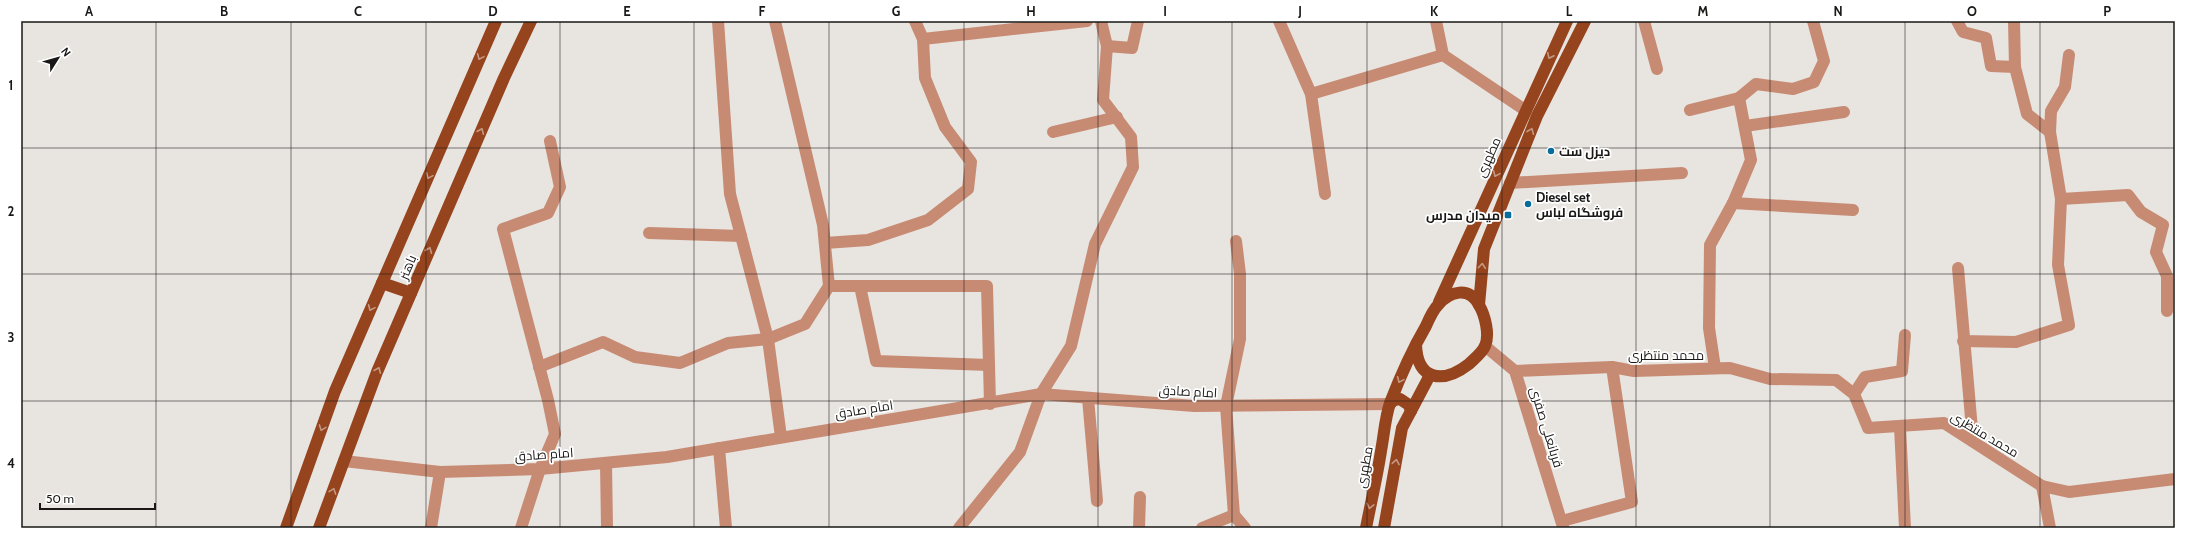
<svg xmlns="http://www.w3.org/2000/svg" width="2196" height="549" font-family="Cabin,Cairo,sans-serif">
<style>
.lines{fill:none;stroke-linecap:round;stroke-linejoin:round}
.minor{stroke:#c78b74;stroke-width:12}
.major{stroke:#96441e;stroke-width:12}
.oneway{stroke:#c59883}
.grid{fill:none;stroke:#191816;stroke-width:1;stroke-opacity:0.55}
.poi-dot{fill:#086d9b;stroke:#fff;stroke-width:1.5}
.labels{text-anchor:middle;stroke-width:3.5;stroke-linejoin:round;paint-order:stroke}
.poi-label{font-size:13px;font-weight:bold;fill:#191816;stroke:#fff;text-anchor:start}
.street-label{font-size:13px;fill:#191816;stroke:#fff}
.neatline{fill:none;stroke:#191816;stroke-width:1.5}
.grid-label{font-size:13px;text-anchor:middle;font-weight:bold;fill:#191816}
</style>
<rect width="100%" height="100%" fill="#e8e4e0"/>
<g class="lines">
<!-- minor -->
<g class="minor">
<path d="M718 21 730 194 768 339 781 437"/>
<path d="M1279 21 1311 94 1325 194"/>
<path d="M1436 21 1443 55 1525 110"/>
<path d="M1644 21 1657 69"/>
<path d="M1957 21 1963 32 1986 38 1991 66 2015 67"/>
<path d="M2014 21 2015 67 2027 114 2050 132"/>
<path d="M923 39 1087 21"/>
<path d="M1107 46 1132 48 1138 21"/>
<path d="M1311 94 1443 55"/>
<path d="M1739 98 1756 84 1793 89 1814 82 1824 61 1813 21"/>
<path d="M1690 110 1739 98 1751 160 1733 203 1710 245 1709 328 1715 368"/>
<path d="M1745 126 1844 112"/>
<path d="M1053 132 1117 117"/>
<path d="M1510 183 1682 173"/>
<path d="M2061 199 2128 195 2141 212 2163 225 2156 252 2167 276V311"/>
<path d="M1733 203 1853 210"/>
<path d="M649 233 741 236"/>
<path d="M1236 241 1240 274V339L1226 406 1234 515 1245 528"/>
<path d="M825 243 868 240 928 220 968 189 971 162 945 127 925 78 923 39 915 21"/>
<path d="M1958 268 1973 441"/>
<path d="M829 286H987L990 404"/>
<path d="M860 286 876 361 989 365"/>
<path d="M1963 341 2016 342 2069 325 2058 265 2061 199 2050 132 2051 111 2065 87 2069 55"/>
<path d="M1485 346 1515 371 1563 527"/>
<path d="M539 367 603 342 635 357 680 363 728 343 768 339 805 324 829 286 823 225 775 21"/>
<path d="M1515 371 1612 367 1634 371 1730 368 1770 379 1836 380 1854 394 1868 428 1944 423 2042 486 2069 492 2175 479"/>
<path d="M1854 394 1865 377 1902 371 1905 335"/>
<path d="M1088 398 1097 501"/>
<path d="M1900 427 1905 528"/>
<path d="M719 448 726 528"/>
<path d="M344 461 440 472 540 469 667 457 1041 394 1194 406 1390 404"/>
<path d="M606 463 607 528"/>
<path d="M2042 486 2050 528"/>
<path d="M1562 521 1632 502 1612 367"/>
<path d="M431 528 440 472"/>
<path d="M521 528 540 469 555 434 548 400 503 229 548 213 560 187 550 141"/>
<path d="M959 528 1020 452 1041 394 1071 346 1095 244 1133 167 1131 137 1103 100 1107 46 1101 21"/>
<path d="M1139 528 1140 497"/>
<path d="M1202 528 1234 515"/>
</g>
<!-- major -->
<g class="major">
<path d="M382 283 411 293"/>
<path d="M1439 302 1567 21"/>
<path d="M1479 305 1484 249 1537 116 1585 21"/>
<path d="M1390 404 1394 400 1400 399 1409 405 1411 411"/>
<path d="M286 528 335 391 496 21"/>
<path d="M319 528 377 372 504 78 531 21"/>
<path d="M1366 528C1371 502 1377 477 1381 451 1384 435 1385 418 1390 403 1400 377 1412 350 1426 326 1429 319 1433 310 1438 305 1450 291 1469 286 1479 305 1485 315 1490 335 1485 346 1482 353 1474 359 1469 364 1443 384 1417 381 1416 344"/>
<path d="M1384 528 1402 428 1430 375"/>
</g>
</g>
<!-- one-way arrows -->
<defs><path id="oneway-chevron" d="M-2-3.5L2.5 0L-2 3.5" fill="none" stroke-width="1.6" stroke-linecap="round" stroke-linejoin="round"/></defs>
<g class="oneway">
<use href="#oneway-chevron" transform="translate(1550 56) rotate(116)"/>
<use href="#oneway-chevron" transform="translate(480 57) rotate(114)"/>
<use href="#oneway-chevron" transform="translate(481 131) rotate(-67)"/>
<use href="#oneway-chevron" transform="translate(1531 131) rotate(-68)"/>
<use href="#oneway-chevron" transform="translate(1496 174) rotate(114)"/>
<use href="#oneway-chevron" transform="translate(429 176) rotate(114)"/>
<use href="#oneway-chevron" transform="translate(429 250) rotate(-67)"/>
<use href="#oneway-chevron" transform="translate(1482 266) rotate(-85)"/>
<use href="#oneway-chevron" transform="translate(371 308) rotate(114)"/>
<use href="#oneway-chevron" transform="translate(378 370) rotate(-67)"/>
<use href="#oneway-chevron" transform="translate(1400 380) rotate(114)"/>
<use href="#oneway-chevron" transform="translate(322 428) rotate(110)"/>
<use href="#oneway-chevron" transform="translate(1396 462) rotate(-80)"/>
<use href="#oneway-chevron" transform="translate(333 491) rotate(-70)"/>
<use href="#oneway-chevron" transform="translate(1370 506) rotate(102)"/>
</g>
<!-- grid -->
<path class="grid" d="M156 21V528M291 21V528M426 21V528M560 21V528M694 21V528M829 21V528M964 21V528M1098 21V528M1232 21V528M1367 21V528M1502 21V528M1636 21V528M1770 21V528M1905 21V528M2040 21V528M21 148H2175M21 274H2175M21 401H2175"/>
<!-- markers -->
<g class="poi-dot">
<circle cx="1551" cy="151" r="4"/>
<circle cx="1528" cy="204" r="4"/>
<rect x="1504" y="211" width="8" height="8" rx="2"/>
</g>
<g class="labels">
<!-- poi labels -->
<g class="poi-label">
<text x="1559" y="156">دیزل ست</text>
<text x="1536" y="202">Diesel set<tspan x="1536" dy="15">فروشگاه لباس</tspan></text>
<text x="1500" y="220" text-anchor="end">میدان مدرس</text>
</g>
<!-- street labels -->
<g class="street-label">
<text transform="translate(1488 157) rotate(-66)" y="5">مطهری</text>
<text transform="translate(407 267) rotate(-67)" y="5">باهنر</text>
<text x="1666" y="360">محمد منتظری</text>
<text transform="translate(1188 391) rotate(3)" y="5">امام صادق</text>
<text transform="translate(864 409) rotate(-9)" y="5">امام صادق</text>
<text transform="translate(1547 427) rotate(73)" y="5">قربانعلی صفری</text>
<text transform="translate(1985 434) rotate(31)" y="5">محمد منتظری</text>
<text transform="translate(544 454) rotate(-4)" y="5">امام صادق</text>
<text transform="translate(1364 467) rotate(-79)" y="5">مطهری</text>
</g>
</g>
<!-- border -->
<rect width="2196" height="549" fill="none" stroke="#ffffff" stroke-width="44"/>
<!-- north arrow -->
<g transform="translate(58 58) rotate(53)" stroke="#ffffff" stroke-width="3" paint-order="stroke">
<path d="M0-3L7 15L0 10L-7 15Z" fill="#191816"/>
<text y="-6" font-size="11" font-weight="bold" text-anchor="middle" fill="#191816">N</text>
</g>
<!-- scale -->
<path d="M40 503v6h115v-6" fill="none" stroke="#191816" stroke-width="2"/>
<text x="46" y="503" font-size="12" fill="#191816" stroke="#ffffff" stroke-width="3" paint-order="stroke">50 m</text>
<rect x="22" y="22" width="2152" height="505" class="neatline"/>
<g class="grid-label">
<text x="89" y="16">A</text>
<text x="224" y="16">B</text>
<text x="358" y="16">C</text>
<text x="493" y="16">D</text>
<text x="627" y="16">E</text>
<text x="762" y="16">F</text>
<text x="896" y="16">G</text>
<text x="1031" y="16">H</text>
<text x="1165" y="16">I</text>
<text x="1300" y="16">J</text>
<text x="1434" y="16">K</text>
<text x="1569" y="16">L</text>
<text x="1703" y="16">M</text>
<text x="1838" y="16">N</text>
<text x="1972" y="16">O</text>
<text x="2107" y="16">P</text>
<text x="11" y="90">1</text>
<text x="11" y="216">2</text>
<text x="11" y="342">3</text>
<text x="11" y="468">4</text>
</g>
</svg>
